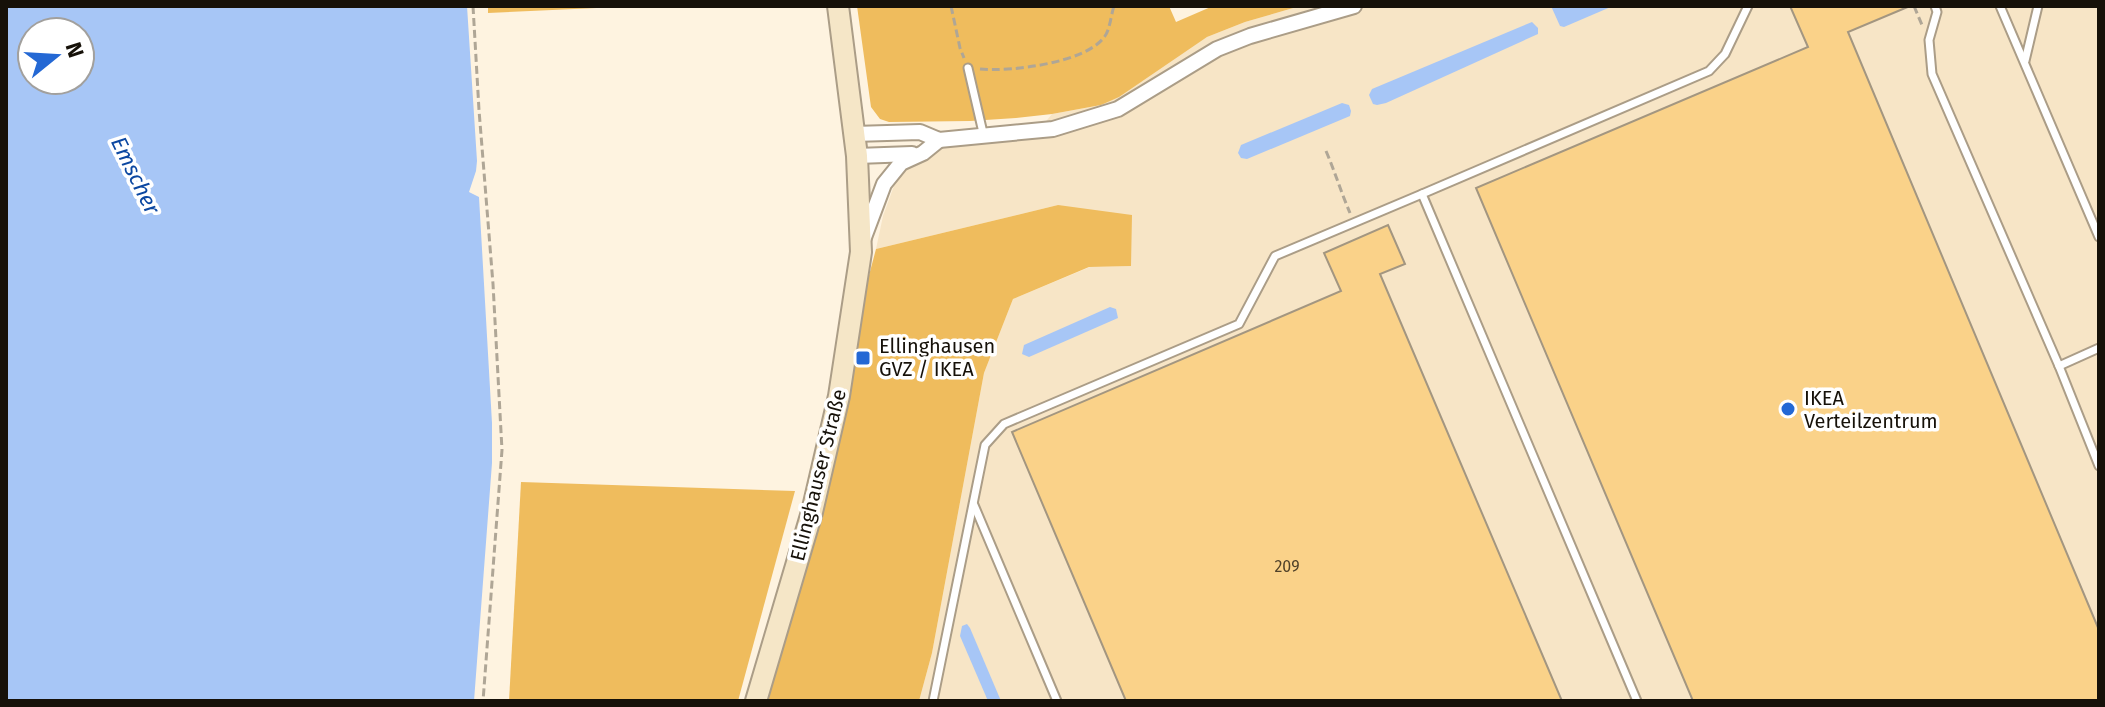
<svg xmlns="http://www.w3.org/2000/svg" width="2105" height="707" font-family="'Fira Sans',sans-serif">
<style>
.built{fill:#f7e5c6}
.forest{fill:#efbc5d}
.water{fill:#a7c6f6;fill-rule:evenodd}
.building{fill:#fad289;stroke:#a39680;stroke-width:2}
.lines{fill:none;stroke-linecap:round;stroke-linejoin:round}
.lane-casing{stroke:#ab9d87;stroke-width:11}
.street-casing{stroke:#ab9d87;stroke-width:18}
.secondary-casing{stroke:#ab9d87;stroke-width:24}
.path{stroke:#afa696;stroke-width:3;stroke-dasharray:8 4;stroke-linecap:butt}
.lane{stroke:#fff;stroke-width:7}
.street{stroke:#fff;stroke-width:14}
.secondary{stroke:#f5e6c7;stroke-width:20}
.poi-dot{fill:#2468d4;stroke:#fff;stroke-width:3}
.labels{text-anchor:middle;stroke-width:7;stroke-linejoin:round;paint-order:stroke}
.number-label{font-size:16px;fill:#4f4129}
.poi-label{font-size:20px;fill:#161109;stroke:#fff;text-anchor:start}
.street-label{font-size:20px;fill:#161109;stroke:#fff}
.water-label{font-size:22px;font-style:italic;fill:#0b47a1;stroke:#fff}
</style>
<rect width="100%" height="100%" fill="#fef3e0"/>
<!-- built -->
<path class="built" d="M1300 6H2099V701H919L932 653 984 373 1013 299 1090 267 1131 266 1058 205 876 249 883 216 899 172 943 143 1034 136 1052 114 1101 105 1207 37 1245 22Z"/>
<!-- forest -->
<g class="forest">
<path d="M488 6H641L488 13Z"/>
<path d="M857 6H1169L1176 22 1213 6H1300L1245 22 1207 37 1119 97 1101 105 1052 114 1016 118 970 121 889 122 880 119 871 107Z"/>
<path d="M1058 205 1132 215 1131 266 1089 267 1013 299 984 373 932 653 919 701H756L876 249Z"/>
<path d="M521 482 795 491 738 701H509Z"/>
</g>
<!-- water -->
<g class="water">
<path d="M6 6H467L477 161 476 171 469 192 479 197 492 423V463L474 701H6ZM80 32V80H32V32Z"/>
<path d="M1551 6H1613L1564 27 1560 26Z"/>
<path d="M1532 22 1538 28V34L1386 103 1377 105 1373 104 1369 95 1372 89Z"/>
<path d="M1342 103 1349 105 1351 111 1350 116 1247 159 1241 158 1238 153 1241 145Z"/>
<path d="M1110 307 1116 309 1118 318 1029 357 1022 354 1024 345Z"/>
<path d="M967 624 970 628 1001 701H988L960 636 962 626Z"/>
</g>
<!-- building -->
<g class="building">
<path d="M1790 6H1910L1848 32 2099 630V701H1693L1476 188 1808 47Z"/>
<path d="M1388 225 1405 264 1380 274 1562 701H1126L1012 432 1341 291 1324 253Z"/>
</g>
<g class="lines">
<defs>
<g id="lane">
<path d="M1935 6 1937 12 1929 40 1932 74 2059 366 2099 466"/>
<path d="M2000 6 2099 237"/>
<path d="M2025 61 2038 6"/>
<path d="M968 68 984 137"/>
<path d="M2059 366 2099 348"/>
<path d="M974 505 1057 701"/>
<path d="M933 701 985 445 1004 424 1239 324 1275 256 1422 194"/>
<path d="M1637 701 1422 194 1709 71 1725 54 1748 6"/>
</g>
<g id="street">
<path d="M854 134 920 132 939 140 1053 129 1118 109 1217 49 1250 36 1354 6"/>
<path d="M857 156 912 154"/>
<path d="M863 240 884 184 901 163 923 153 939 140"/>
</g>
<path id="secondary" d="M756 701 812 512 839 396 861 252 857 156 838 6"/>
</defs>
<!-- lane casing -->
<use href="#lane" class="lane-casing"/>
<!-- street casing -->
<use href="#street" class="street-casing"/>
<!-- secondary casing -->
<use href="#secondary" class="secondary-casing"/>
<!-- path -->
<g class="path">
<path d="M473 6 479 110 493 284 502 450 483 701"/>
<path d="M951 6 960 48 964 58"/>
<path d="M1914 6 1922 25"/>
<path d="M980 69C1010 72 1087 63 1105 36 1110 29 1111 15 1114 6"/>
<path d="M1326 151C1335 172 1341 192 1350 213"/>
</g>
<!-- lane -->
<use href="#lane" class="lane"/>
<!-- street -->
<use href="#street" class="street"/>
<!-- secondary -->
<use href="#secondary" class="secondary"/>
</g>
<!-- markers -->
<g class="poi-dot">
<rect x="855" y="350" width="16" height="16" rx="4"/>
<circle cx="1788" cy="409" r="8"/>
</g>
<g class="labels">
<!-- number labels -->
<g class="number-label">
<text x="1287" y="572">209</text>
</g>
<!-- poi labels -->
<g class="poi-label">
<text x="879" y="353">Ellinghausen<tspan x="879" dy="23">GVZ / IKEA</tspan></text>
<text x="1804" y="405">IKEA<tspan x="1804" dy="23">Verteilzentrum</tspan></text>
</g>
<!-- street labels -->
<g class="street-label">
<text transform="translate(818 475) rotate(-76)" y="7">Ellinghauser Straße</text>
</g>
<!-- water labels -->
<g class="water-label">
<text transform="translate(136 175) rotate(64)" y="8">Emscher</text>
</g>
</g>
<!-- border -->
<rect width="2105" height="707" fill="none" stroke="#161109" stroke-width="16"/>
<!-- north arrow -->
<g transform="translate(56 56) rotate(72)"><circle r="38" fill="#ffffff" stroke="#a2a09d" stroke-width="2"/>
<path d="M0-6L14 30L0 20L-14 30Z" fill="#2468d4"/>
<text y="-12" font-size="22" font-weight="bold" text-anchor="middle" fill="#161109">N</text>
</g>
</svg>
